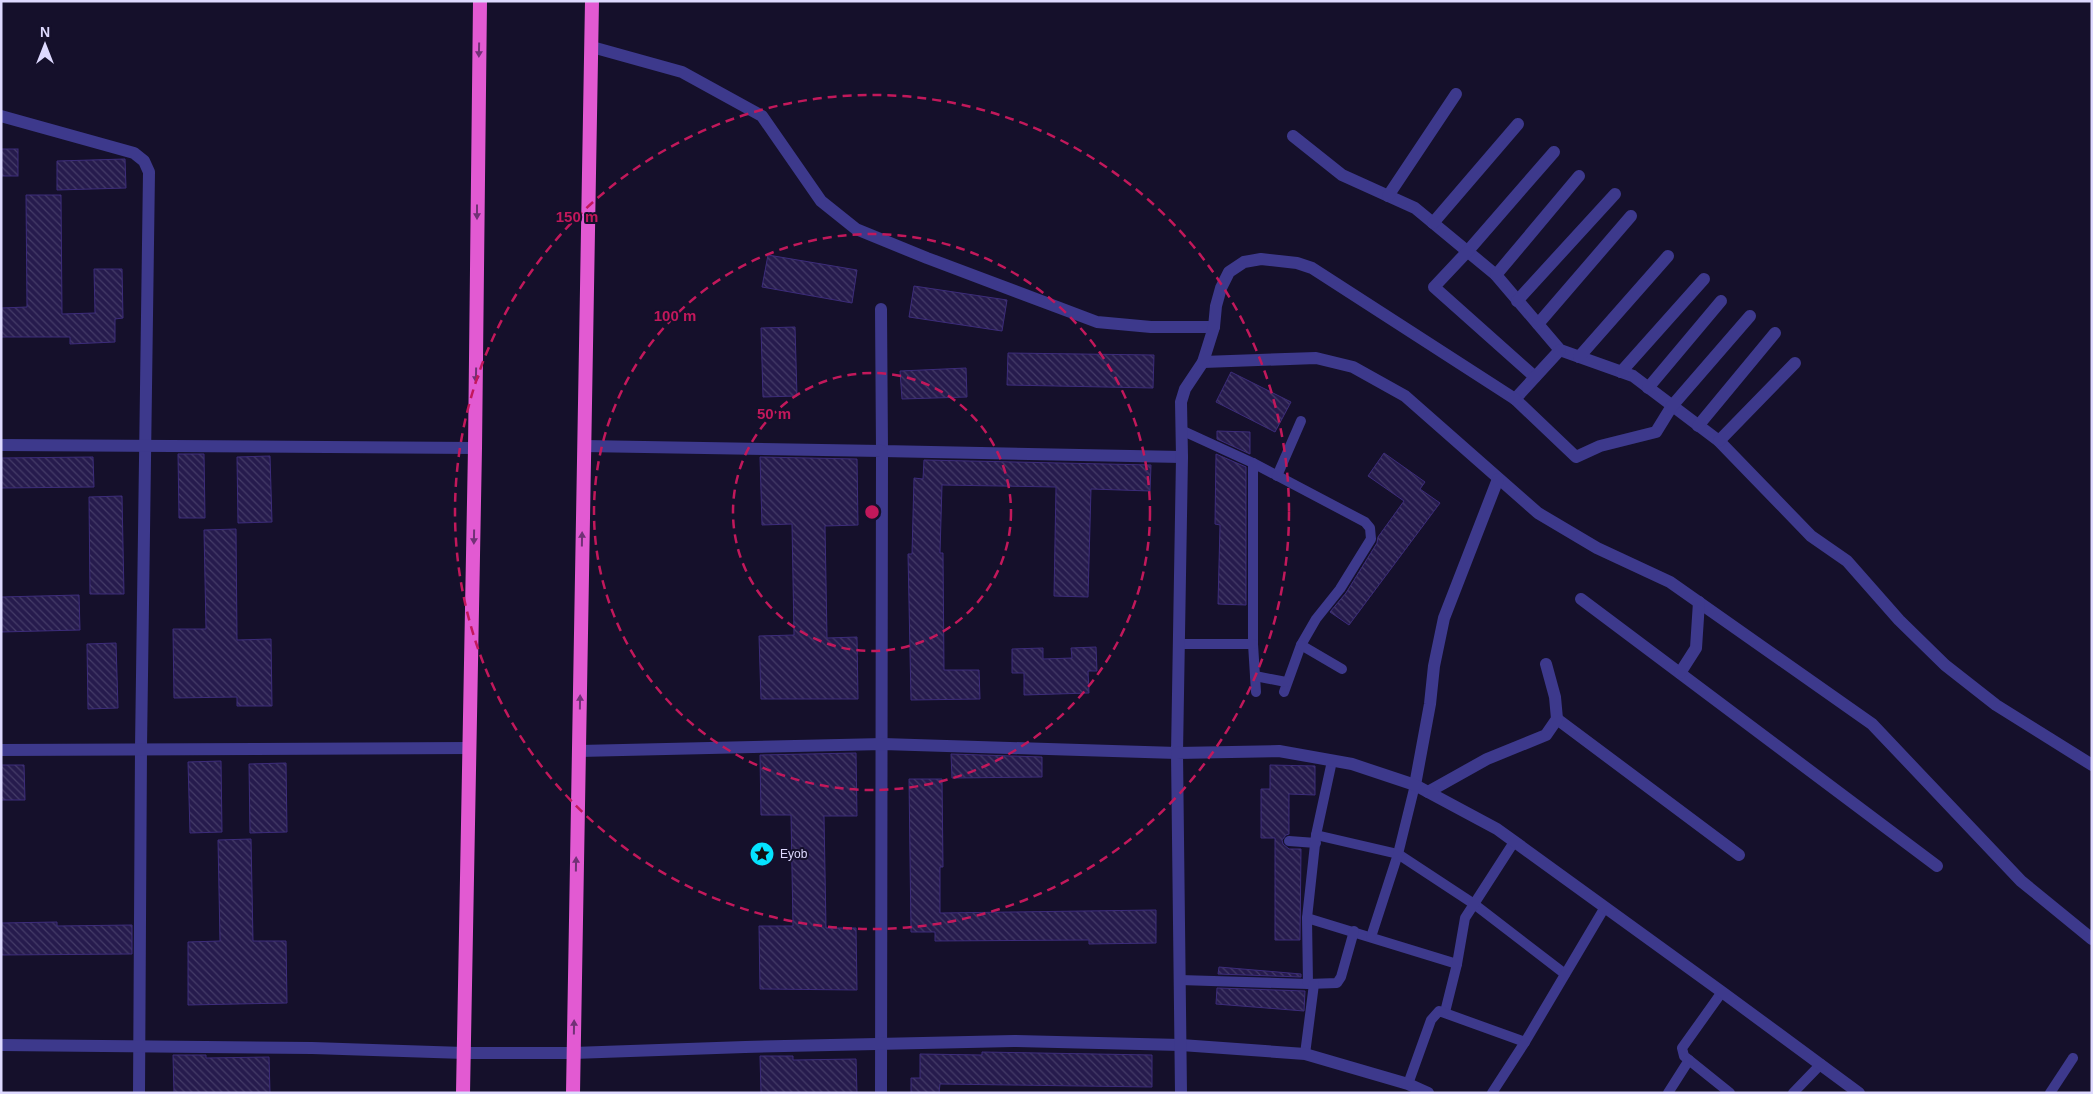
<svg xmlns="http://www.w3.org/2000/svg" width="2093" height="1094" font-family="Arial,sans-serif">
<style>
.building{fill:url(#building-back-hatch);stroke:#3c2c7a}
.lines{fill:none;stroke-linecap:round;stroke-linejoin:round}
.service{stroke:#3d398c;stroke-width:10}
.minor{stroke:#3d398c;stroke-width:12}
.trunk{stroke:#e25ad2;stroke-width:14}
.oneway{fill:#713176}
.ring{fill:none;stroke:#c2185b;stroke-width:2.5;stroke-dasharray:9 6}
.labels{text-anchor:middle;stroke-width:4;stroke-linejoin:round;paint-order:stroke}
.poi-label{font-size:12px;fill:#ded9ff;stroke:#15102b;text-anchor:start}
.centre{fill:#c2185b;stroke:#15102b;stroke-width:2.5}
.ring-label{font-size:15px;text-anchor:middle;font-weight:bold;fill:#c2185b;stroke:#15102b;stroke-width:4;stroke-linejoin:round;paint-order:stroke}
</style>
<defs>
<pattern id="building-back-hatch" width="6" height="6" patternUnits="userSpaceOnUse" patternTransform="scale(1.25)"><rect width="6" height="6" fill="#261b4d"/><path d="M-1 5l2 2M0 0l6 6M5-1l2 2" fill="none" stroke="#453c68"/></pattern>
</defs>
<rect width="100%" height="100%" fill="#15102b"/>
<!-- building -->
<g class="building">
<rect x="1" y="149" width="17" height="27"/>
<path d="M125 159 126 188 57 190V161Z"/>
<path d="M26 195H61L62 314 95 313 94 269H122L123 318 115 319V342L70 344V337H1V308L27 307Z"/>
<path d="M768 255 857 270 852 303 762 287Z"/>
<path d="M914 286 1007 300 1002 331 909 317Z"/>
<path d="M795 327 797 396 763 397 761 328Z"/>
<path d="M1008 353 1154 355 1153 388 1007 385Z"/>
<path d="M966 368 967 397 902 399 900 371Z"/>
<path d="M1231 372 1291 402 1275 432 1216 402Z"/>
<path d="M1217 431 1250 432V454L1217 439Z"/>
<path d="M1384 453 1425 482 1420 489 1440 503 1349 625 1330 612 1346 593 1377 543 1378 537 1404 501 1368 476Z"/>
<path d="M178 454H204L205 518H179Z"/>
<path d="M1216 454 1246 467V605L1218 604 1220 525 1215 524Z"/>
<path d="M270 456 272 522 238 523 237 457Z"/>
<path d="M93 457 94 487 1 488V458Z"/>
<path d="M760 457 857 459 858 525 825 526 827 638 857 637 858 699H761L759 636 794 635 792 524 762 525Z"/>
<path d="M924 460 1151 465 1150 491 1091 489 1088 597 1054 596 1056 487 942 485 940 553H943L944 670H979L980 699 911 700 908 554H912L914 478 923 479Z"/>
<path d="M122 496 124 594H90L89 497Z"/>
<path d="M236 529 237 640 271 639 272 706H237V697L174 698 173 629H206L204 530Z"/>
<path d="M79 595 80 630 1 632V597Z"/>
<path d="M116 643 118 708 88 709 87 644Z"/>
<path d="M1096 647 1097 671H1088L1089 693 1024 695V673H1012V649L1043 648V659L1072 658 1071 648Z"/>
<path d="M856 753 857 816H824L826 928H856L857 990 760 989 759 926H793L791 815H761L760 755Z"/>
<path d="M951 754 1042 757V777L952 778Z"/>
<path d="M221 761 222 832 190 833 188 762Z"/>
<path d="M286 763 287 832 250 833 249 764Z"/>
<path d="M1 765H24L25 800H1Z"/>
<path d="M1270 765 1315 766V795L1289 794V834L1286 835 1282 840 1283 844 1289 849H1301L1300 940H1275V838H1261V789H1270Z"/>
<path d="M909 779H942L943 867H940V913L1156 910V943L1089 944V940L935 941V932H911Z"/>
<path d="M251 839 253 941H286L287 1003 188 1005V942L220 941 218 840Z"/>
<path d="M57 922V926L132 925V954L1 955V923Z"/>
<path d="M1219 967 1301 974V977L1218 974Z"/>
<path d="M1217 988 1305 991 1304 1011 1216 1004Z"/>
<path d="M982 1052 1152 1055V1087L940 1084 939 1093H911V1078H920V1054L982 1055Z"/>
<path d="M173 1055H206V1058L269 1057 270 1093H174Z"/>
<path d="M760 1056H793V1060L856 1059 857 1093H761Z"/>
</g>
<g class="lines">
<!-- service -->
<g class="service">
<path d="M1181 430 1253 463 1365 522 1370 528 1371 539 1340 589 1316 619 1301 645 1284 692"/>
<path d="M1253 463V644L1256 692"/>
<path d="M1277 476 1301 421"/>
<path d="M1179 644H1253"/>
<path d="M1301 645 1342 669"/>
<path d="M1255 676 1286 682"/>
<path d="M1316 835 1398 854 1474 904 1565 974"/>
<path d="M1289 841 1316 843"/>
<path d="M1307 918 1457 964"/>
<path d="M1371 937 1398 854 1415 785"/>
<path d="M1180 980 1308 984 1337 983 1341 977 1354 931"/>
<path d="M1308 984 1307 918 1316 835 1332 761"/>
<path d="M1722 992 1682 1048 1684 1056 1730 1093"/>
<path d="M1445 1012 1457 964 1465 918 1514 842"/>
<path d="M1305 1054 1314 984"/>
<path d="M1408 1084 1431 1020 1439 1011 1525 1042"/>
<path d="M1492 1093 1525 1042 1605 907"/>
<path d="M1668 1093 1689 1060"/>
<path d="M1793 1093 1821 1064"/>
<path d="M2050 1093 2073 1058"/>
</g>
<!-- minor -->
<g class="minor">
<path d="M592 47 682 72 762 116 821 201 856 229 927 258 1097 322 1151 327H1214"/>
<path d="M1 116 134 153 144 161 149 172 141 748 139 1093"/>
<path d="M1293 136 1342 175 1415 208 1496 275 1560 350 1633 376 1719 441 1811 536 1847 561 1899 620 1945 665 1996 705 2092 765"/>
<path d="M1388 196 1456 94"/>
<path d="M1433 223 1518 124"/>
<path d="M1496 275 1579 176"/>
<path d="M1517 301 1615 194"/>
<path d="M881 309 882 451 1182 457"/>
<path d="M1538 324 1631 216"/>
<path d="M1579 357 1668 256"/>
<path d="M1203 362 1316 358 1353 367 1405 396 1538 513 1597 548 1670 582 1872 724 2021 881 2092 939"/>
<path d="M1621 372 1704 279"/>
<path d="M1535 377 1434 287 1467 252 1554 152"/>
<path d="M1648 388 1721 301"/>
<path d="M1515 399 1560 350"/>
<path d="M1698 426 1775 333"/>
<path d="M1719 441 1795 363"/>
<path d="M1 445 475 448"/>
<path d="M584 446 882 451 881 1093"/>
<path d="M1581 599 1937 866"/>
<path d="M1680 673 1696 648 1699 602"/>
<path d="M1557 719 1739 855"/>
<path d="M1 750 470 748"/>
<path d="M579 751 883 744 1177 753 1182 457 1181 402 1185 389 1203 362 1214 327 1216 306 1221 288 1229 272 1244 262 1261 259 1297 263 1312 268 1515 399 1576 457 1600 446 1656 432 1672 406 1750 316"/>
<path d="M1415 785 1430 704 1434 666 1444 618 1498 479"/>
<path d="M1428 792 1487 759 1546 735 1557 719 1555 697 1546 664"/>
<path d="M1 1045 312 1048 464 1053H573L745 1047 1014 1041 1181 1045 1305 1054 1408 1084 1428 1093"/>
<path d="M1181 1093 1177 753 1279 751 1352 764 1415 785 1497 829 1722 992 1859 1093"/>
</g>
<!-- trunk -->
<g class="trunk">
<path d="M463 1093 475 448 480 1"/>
<path d="M573 1093 592 1"/>
</g>
</g>
<!-- one-way arrows -->
<defs><path id="oneway-solid" d="M-6-.8H1V-3.2L6.5 0L1 3.2V.8H-6Z" transform="scale(1.25)"/></defs>
<g class="oneway">
<use href="#oneway-solid" transform="translate(479 50) rotate(91)"/>
<use href="#oneway-solid" transform="translate(477 212) rotate(90)"/>
<use href="#oneway-solid" transform="translate(476 375) rotate(91)"/>
<use href="#oneway-solid" transform="translate(474 537) rotate(91)"/>
<use href="#oneway-solid" transform="translate(582 539) rotate(-89)"/>
<use href="#oneway-solid" transform="translate(580 702) rotate(-89)"/>
<use href="#oneway-solid" transform="translate(576 864) rotate(-89)"/>
<use href="#oneway-solid" transform="translate(574 1027) rotate(-89)"/>
</g>
<!-- distance rings -->
<g class="ring">
<circle cx="872" cy="512" r="139"/>
<circle cx="872" cy="512" r="278"/>
<circle cx="872" cy="512" r="417"/>
</g>
<!-- icons -->
<defs>
<symbol id="sight-disc" viewBox="-11 -11 22 22"><circle r="9.5" fill="#05e3ff" stroke="#15102b"/><path d="M0-6L1.8-2.2L6-1.7L2.9 1.2L3.7 5.4L0 3.3L-3.7 5.4L-2.9 1.2L-6-1.7L-1.8-2.2Z" fill="#111"/></symbol>
</defs>
<g fill-rule="evenodd">
<use href="#sight-disc" x="748" y="840" width="28" height="28"/>
</g>
<g class="labels">
<!-- poi labels -->
<g class="poi-label">
<text x="780" y="858">Eyob</text>
</g>
</g>
<circle cx="872" cy="512" r="8" class="centre"/>
<g class="ring-label">
<text x="577" y="222">150 m</text>
<text x="675" y="321">100 m</text>
<text x="774" y="419">50 m</text>
</g>
<!-- border -->
<rect width="2093" height="1094" fill="none" stroke="#ded9ff" stroke-width="5"/>
<!-- north arrow -->
<g transform="translate(45 45)" stroke="#15102b" stroke-width="4" paint-order="stroke">
<path d="M0-4L9 19L0 12L-9 19Z" fill="#ded9ff"/>
<text y="-8" font-size="14" font-weight="bold" text-anchor="middle" fill="#ded9ff">N</text>
</g>
</svg>
